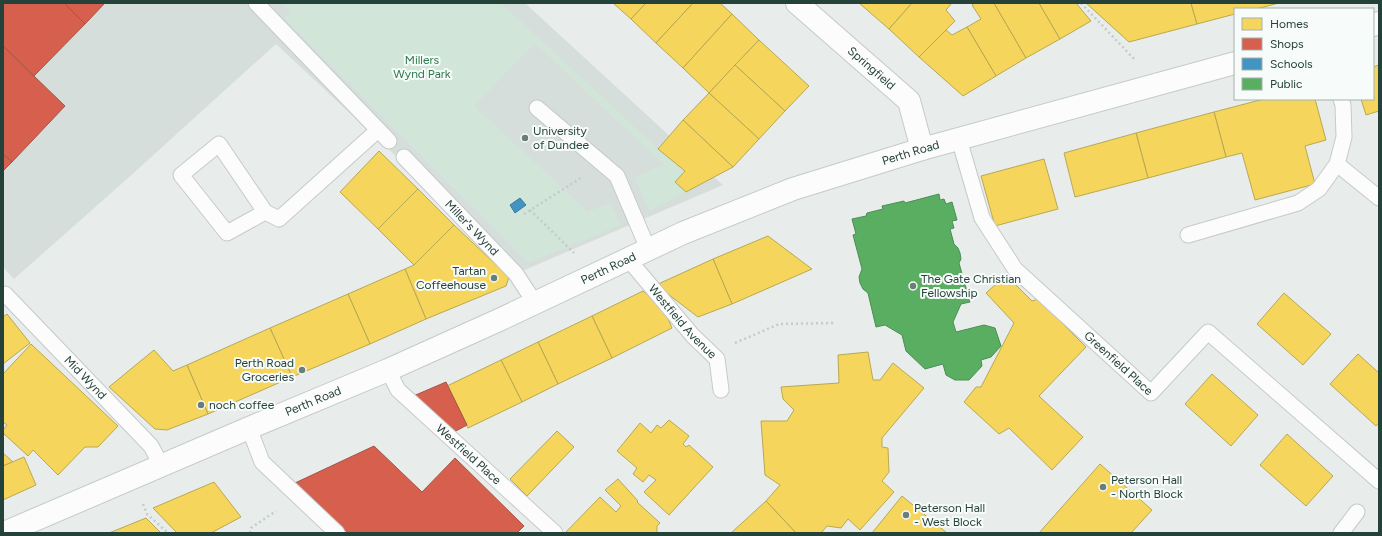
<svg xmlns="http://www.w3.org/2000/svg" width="1382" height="536" font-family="Figtree,sans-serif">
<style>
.built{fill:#d6dedb}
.green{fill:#d1e6d8}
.homes{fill:#f6d55c;stroke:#b7a952}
.shops{fill:#d6604d;stroke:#a15747}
.schools{fill:#4393c3;stroke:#3a7b9a}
.public{fill:#5aae61;stroke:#4a8e55}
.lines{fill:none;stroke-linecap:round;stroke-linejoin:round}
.lane-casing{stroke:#c5cac8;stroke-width:17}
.street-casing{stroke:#c5cac8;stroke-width:24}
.secondary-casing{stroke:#c3cbc8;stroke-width:24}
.path{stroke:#c3ccca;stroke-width:2.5;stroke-dasharray:2 3;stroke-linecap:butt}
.lane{stroke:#fcfcfc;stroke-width:15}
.street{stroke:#fcfcfc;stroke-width:22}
.secondary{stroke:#fcfcfc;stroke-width:22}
.poi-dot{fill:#697e78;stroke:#f7fbf9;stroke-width:1.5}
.labels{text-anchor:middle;stroke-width:4;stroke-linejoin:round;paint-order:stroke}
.park-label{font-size:12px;fill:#2d7a4b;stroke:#f7fbf9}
.street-label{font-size:12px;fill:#24423a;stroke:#f7fbf9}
.poi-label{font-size:12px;fill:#24423a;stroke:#f7fbf9;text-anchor:start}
</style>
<rect width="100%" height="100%" fill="#e8edeb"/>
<!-- built -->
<path class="built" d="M3 3H525L723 185 520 272 276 44 127 179 14 279 3 267Z"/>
<!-- green -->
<path class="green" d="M283 3H501L658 149 684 171 675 182 686 192 649 211 635 177 664 165 535 43 474 106 588 212 610 203 620 225 528 263 284 18 291 11Z"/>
<!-- homes -->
<g class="homes">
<path d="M613 3H646L631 19Z"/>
<path d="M646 3H693L656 43 631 19Z"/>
<path d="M693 3H720L732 14 683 68 656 43Z"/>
<path d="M859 3H912L889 29Z"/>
<path d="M912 3H952L946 10 955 21 919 57 889 29Z"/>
<path d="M975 3H994L1026 58 996 76 967 27 981 19 972 5Z"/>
<path d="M994 3H1039L1060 39 1026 58Z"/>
<path d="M1039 3H1076L1091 21 1060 39Z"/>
<path d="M1086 3H1191L1197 24 1129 42Z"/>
<path d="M1191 3H1279L1256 9H1235V14L1197 24Z"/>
<path d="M732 14 759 40 709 93 683 68Z"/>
<path d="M967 27 996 76 963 96 919 57 946 30 952 35Z"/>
<path d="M759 40 809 86 785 111 735 65Z"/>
<path d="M735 65 785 111 759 139 709 93Z"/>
<path d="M1379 65V111L1366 115 1361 99H1373V67Z"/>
<path d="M709 93 759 139 733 167 683 120Z"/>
<path d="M1264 99H1315L1326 140 1305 146 1315 184 1255 200 1242 153 1226 157 1214 112Z"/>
<path d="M1214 112 1226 157 1148 178 1136 133Z"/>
<path d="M683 120 733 167 686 192 675 182 685 171 658 149Z"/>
<path d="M1136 133 1148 178 1075 197 1064 153Z"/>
<path d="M379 151 418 189 378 229 340 192Z"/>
<path d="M1044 159 1058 209 995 226 981 176Z"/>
<path d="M418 189 454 225 414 265 378 229Z"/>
<path d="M454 225 509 277 506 286 426 319 405 269 414 265Z"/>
<path d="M768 236 812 269 732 304 713 259Z"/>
<path d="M713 259 732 304 698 317 656 285Z"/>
<path d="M405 269 426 319 370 344 348 294Z"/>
<path d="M1006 275 1032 301 1038 299 1086 347 1039 396 1083 437 1052 470 1009 428 999 434 964 402 976 387H981L1014 323 986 293Z"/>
<path d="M643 291 663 307 672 328 612 358 592 316Z"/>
<path d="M1284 293 1331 334 1303 365 1257 324Z"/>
<path d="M348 294 370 344 292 377 270 328Z"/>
<path d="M7 314 30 343 3 364V317Z"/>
<path d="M592 316 612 358 558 384 538 342Z"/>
<path d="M270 328 292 377 208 414 187 365Z"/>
<path d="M538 342 558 384 522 402 501 360Z"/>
<path d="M31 344 118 426 98 447H85L58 475 33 450 28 456 3 433V430L7 425 3 422V374Z"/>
<path d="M154 350 173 371 187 365 208 414 167 430 155 429 109 387Z"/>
<path d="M868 352 873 380H880L893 363 924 388 882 438V447L888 448 889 472 882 481 894 492 860 530 848 519 841 528 827 526 821 533H796L766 501 780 485 765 475 761 421H787L794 410 783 399 781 387 839 383 838 355Z"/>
<path d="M1358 354 1379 373V423L1376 426 1330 384Z"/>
<path d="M501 360 522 402 468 428 447 386Z"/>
<path d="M1212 374 1258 415 1231 446 1185 404Z"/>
<path d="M669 420 689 436 683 444 686 447 689 445 713 467 669 515 644 492 656 480 649 475 643 482 633 474 637 468 617 451 640 423 651 433 657 425 661 428Z"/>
<path d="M557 431 574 447 527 496 510 479Z"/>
<path d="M1287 434 1333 476 1306 506 1260 465Z"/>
<path d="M3 453 13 462 3 466Z"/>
<path d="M24 457 36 485 3 500V466Z"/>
<path d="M1100 464 1152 510 1131 533H1039Z"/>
<path d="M618 479 638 501 637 502 660 523 657 526V533H565L600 497 616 512 621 506 605 490Z"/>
<path d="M214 482 241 517 211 533H177L153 508Z"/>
<path d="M902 496 947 533H872Z"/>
<path d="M766 501 796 533H731Z"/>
<path d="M146 518 161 533H109Z"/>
</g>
<!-- shops -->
<g class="shops">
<path d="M3 3H64L85 24 34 76 3 46Z"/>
<path d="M64 3H105L85 24Z"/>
<path d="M3 46 65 106 12 162 3 154Z"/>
<path d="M3 154 12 162 3 171Z"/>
<path d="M446 382 467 425 454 432 411 397Z"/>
<path d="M374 446 422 492 455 458 524 526 517 533H348L295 483Z"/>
</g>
<!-- schools -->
<path class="schools" d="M520 198 526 205 515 213 510 205Z"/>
<!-- public -->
<path class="public" d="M939 194 940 200 944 199 946 204 952 202 957 220 952 221 954 228 950 229 954 244 958 248 960 253 961 259 959 263 970 302 961 304 953 322 956 332 984 325 995 328 1001 346 991 357 981 360 982 366 969 380H955L946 375 943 364 925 369 906 351 902 335 885 325 876 327 868 293 863 289 860 283 859 277 862 269 853 235 856 234 852 219 866 216 867 213 883 209 882 206 904 201 905 203Z"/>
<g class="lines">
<defs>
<g id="lane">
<path d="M256 3 389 141"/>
<path d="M537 108 617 176 648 249"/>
<path id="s1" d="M959 139 982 218 1015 269 1151 393 1208 332 1379 481"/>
<path id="s2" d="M404 157 516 274 535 303"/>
<path d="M1337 164 1379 198"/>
<path d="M265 212 219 144 181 175 227 233 265 212 279 219 378 130"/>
<path d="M1188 235 1298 203 1319 189 1337 164 1344 137 1343 105 1341 99"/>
<path id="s3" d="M628 259 693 336 717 359 721 390"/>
<path id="s4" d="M5 294 151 446 161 465"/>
<path id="s5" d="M388 370 398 390 555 533"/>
<path d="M249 428 262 462 337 533"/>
<path d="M1341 533 1357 512"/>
</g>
<g id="street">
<path id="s6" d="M797 3 909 101 922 149"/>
</g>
<g id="secondary">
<path d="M1373 25 1379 23"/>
<path id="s7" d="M4 533 249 428 388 370 499 320 683 233 793 189 922 149 1235 63"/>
</g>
</defs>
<!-- lane casing -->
<use href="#lane" class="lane-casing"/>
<!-- street casing -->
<use href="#street" class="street-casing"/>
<!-- secondary casing -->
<use href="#secondary" class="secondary-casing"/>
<!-- path -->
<g class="path">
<path d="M1081 3 1135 60"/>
<path d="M530 210 574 253"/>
<path d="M524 214 581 178"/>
<path d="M735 343 779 324 835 323"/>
<path d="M143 504 147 514 168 533"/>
<path d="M250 533 251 528 276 511"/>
</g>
<!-- lane -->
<use href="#lane" class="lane"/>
<!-- street -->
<use href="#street" class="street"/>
<!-- secondary -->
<use href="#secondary" class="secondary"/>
</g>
<!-- markers -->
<g class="poi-dot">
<circle cx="525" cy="138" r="4"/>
<circle cx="494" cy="278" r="4"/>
<circle cx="913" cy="286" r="4"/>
<circle cx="302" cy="370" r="4"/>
<circle cx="201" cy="405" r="4"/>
<circle cx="1103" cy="487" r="4"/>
<circle cx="906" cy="515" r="4"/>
</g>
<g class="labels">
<!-- park labels -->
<g class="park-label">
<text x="422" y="64">Millers<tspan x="422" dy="14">Wynd Park</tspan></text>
</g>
<!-- street labels -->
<g class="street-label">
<text dy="4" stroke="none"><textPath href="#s6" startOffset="99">Springfield</textPath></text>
<text dy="4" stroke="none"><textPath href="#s7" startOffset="984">Perth Road</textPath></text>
<text dy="4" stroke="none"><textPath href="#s2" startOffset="98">Miller's Wynd</textPath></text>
<text dy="4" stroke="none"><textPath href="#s7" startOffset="660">Perth Road</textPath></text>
<text dy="4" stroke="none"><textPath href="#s3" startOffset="83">Westfield Avenue</textPath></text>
<text dy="4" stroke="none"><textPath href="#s1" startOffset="283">Greenfield Place</textPath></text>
<text dy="4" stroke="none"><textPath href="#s4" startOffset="116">Mid Wynd</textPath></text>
<text dy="4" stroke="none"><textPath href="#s7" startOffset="336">Perth Road</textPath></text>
<text dy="4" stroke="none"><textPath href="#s5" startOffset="118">Westfield Place</textPath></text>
</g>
<!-- poi labels -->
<g class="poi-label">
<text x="533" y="135">University<tspan x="533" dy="14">of Dundee</tspan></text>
<text x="486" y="275" text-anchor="end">Tartan<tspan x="486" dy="14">Coffeehouse</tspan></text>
<text x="921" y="283">The Gate Christian<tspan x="921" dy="14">Fellowship</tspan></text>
<text x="294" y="367" text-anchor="end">Perth Road<tspan x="294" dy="14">Groceries</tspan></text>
<text x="209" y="409">noch coffee</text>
<text x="1111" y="484">Peterson Hall<tspan x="1111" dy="14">- North Block</tspan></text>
<text x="914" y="512">Peterson Hall<tspan x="914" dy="14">- West Block</tspan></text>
</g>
</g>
<!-- border -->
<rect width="1382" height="536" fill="none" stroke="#24423a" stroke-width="8"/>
<!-- legend -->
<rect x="1234" y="8" width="140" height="92" fill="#f7fbf9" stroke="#a3b1ad"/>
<rect x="1242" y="18" width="20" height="12" fill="#f6d55c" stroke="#a3b1ad"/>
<text x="1270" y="28" font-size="12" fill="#24423a">Homes</text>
<rect x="1242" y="38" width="20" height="12" fill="#d6604d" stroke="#a3b1ad"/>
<text x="1270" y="48" font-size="12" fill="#24423a">Shops</text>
<rect x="1242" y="58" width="20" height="12" fill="#4393c3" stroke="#a3b1ad"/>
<text x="1270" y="68" font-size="12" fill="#24423a">Schools</text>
<rect x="1242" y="78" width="20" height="12" fill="#5aae61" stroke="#a3b1ad"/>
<text x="1270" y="88" font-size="12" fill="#24423a">Public</text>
</svg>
